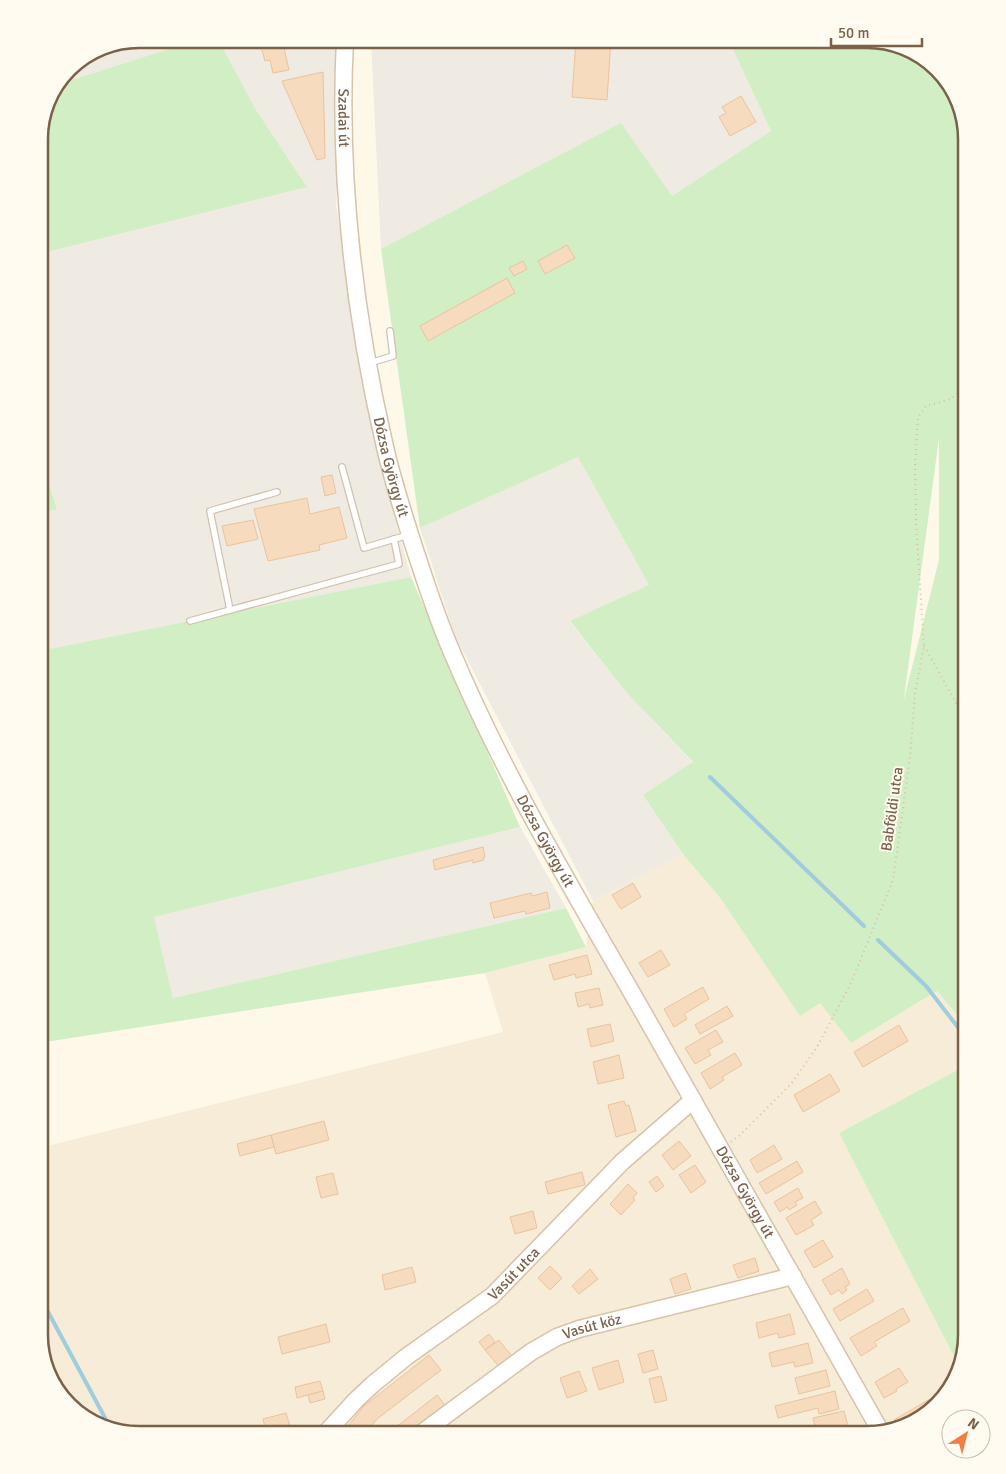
<svg xmlns="http://www.w3.org/2000/svg" width="1006" height="1474" font-family="Signika,sans-serif">
<style>
.residential{fill:#f7ecd7}
.industrial{fill:#efeae2}
.green{fill:#d1eec5;fill-rule:evenodd}
.lines{fill:none;stroke-linecap:round;stroke-linejoin:round}
.stream{stroke:#a0cddd;stroke-width:4}
.building{fill:#f6dbbe;stroke:#eac39d}
.lane-casing{stroke:#d3c1ad;stroke-width:8}
.secondary-casing{stroke:#d6c3aa;stroke-width:19}
.path{stroke:#dcbea0;stroke-width:2;stroke-dasharray:1 4;stroke-linecap:butt}
.lane{stroke:#fff;stroke-width:5.5}
.secondary{stroke:#fff;stroke-width:16}
.labels{text-anchor:middle;stroke-width:4;stroke-linejoin:round;paint-order:stroke}
.street-label{font-size:15px;fill:#7c6149;stroke:#fffbf1}
.rim{fill:none;stroke:#7c6149;stroke-width:2.5}
</style>
<rect width="100%" height="100%" fill="#fef8e9"/>
<!-- residential -->
<path class="residential" d="M683 854 721 899 820 1003 851 1043 937 991 967 1027V1065L839 1133 959 1366 954 1386 917 1422 868 1435H132L88 1422 56 1389 51 1382 39 1335V1148L503 1032 485 973 586 947 589 917 593 901Z"/>
<!-- industrial -->
<g class="industrial">
<path d="M139 39H200L56 85 68 68 101 46Z"/>
<path d="M218 39H343L336 205 362 376 387 490 411 577 39 651V513L57 508 39 452V254L307 187 256 110Z"/>
<path d="M371 39H728L771 131 672 196 621 124 381 249Z"/>
<path d="M578 457 649 585 570 622 626 692 693 763 643 795 683 854 593 901 455 636 420 528Z"/>
<path d="M520 827 566 908 173 998 154 917Z"/>
</g>
<!-- green -->
<g class="green">
<path d="M200 39H218L256 110 307 187 39 254V132L46 100 56 85Z"/>
<path d="M728 39H874L918 52 954 89 967 139V1027L937 991 851 1043 820 1003 800 1016 721 899 683 854 643 795 693 762 626 692 570 621 649 585 578 457 420 528 381 249 621 123 672 196 771 131ZM939 438V560L904 699V698Z"/>
<path d="M39 452 57 509 39 513Z"/>
<path d="M411 577 520 827 154 917 173 998 566 908 586 947 485 973 39 1043V651Z"/>
<path d="M967 1065V1336L959 1366 839 1133Z"/>
</g>
<g class="lines">
<!-- stream -->
<g class="stream">
<path d="M710 777 864 926"/>
<path d="M878 940 926 986 967 1039"/>
<path d="M39 1295 111 1429"/>
</g>
</g>
<!-- building -->
<g class="building">
<path d="M282 39 289 70 273 73 270 60 265 61 260 43Z"/>
<path d="M576 39H611L607 100 572 97Z"/>
<path d="M323 72 325 158 317 160 282 81Z"/>
<path d="M741 96 756 122 730 136 719 117 726 113 722 107Z"/>
<path d="M567 245 575 258 545 274 538 261Z"/>
<path d="M523 261 527 269 514 276 509 268Z"/>
<path d="M507 278 515 293 428 341 420 326Z"/>
<path d="M332 475 336 493 325 496 321 477Z"/>
<path d="M307 498 310 514 339 507 347 538 319 545 320 550 268 561 254 509Z"/>
<path d="M253 520 258 539 227 546 222 526Z"/>
<path d="M483 847 485 857 483 858 484 860 473 863V860L435 870 433 860Z"/>
<path d="M633 883 641 897 621 909 612 895Z"/>
<path d="M547 892 550 908 526 914 525 911 494 918 490 903 531 893 532 896Z"/>
<path d="M661 950 670 965 648 977 639 963Z"/>
<path d="M587 955 592 974 576 978 575 974 554 980 549 965Z"/>
<path d="M703 987 709 999 684 1014 687 1019 674 1027 664 1009Z"/>
<path d="M599 988 603 1005 590 1008 589 1004 578 1007 575 993Z"/>
<path d="M727 1006 733 1016 700 1034 695 1025Z"/>
<path d="M610 1024 614 1041 591 1047 587 1029Z"/>
<path d="M899 1025 908 1041 863 1067 854 1052Z"/>
<path d="M716 1030 723 1042 708 1050 711 1055 695 1064 685 1048Z"/>
<path d="M735 1053 742 1065 722 1077 724 1080 710 1089 701 1073Z"/>
<path d="M619 1055 624 1078 598 1084 593 1062Z"/>
<path d="M830 1074 840 1091 803 1112 794 1095Z"/>
<path d="M624 1101 626 1106 629 1105 636 1131 616 1137 608 1105Z"/>
<path d="M324 1121 329 1140 276 1154 271 1135Z"/>
<path d="M271 1135 274 1147 240 1156 237 1144Z"/>
<path d="M679 1141 691 1156 673 1170 662 1155Z"/>
<path d="M774 1145 782 1159 757 1173 750 1160Z"/>
<path d="M797 1161 803 1172 766 1194 759 1183Z"/>
<path d="M695 1165 706 1182 691 1193 679 1175Z"/>
<path d="M582 1172 585 1185 548 1194 545 1182Z"/>
<path d="M333 1173 338 1194 321 1198 316 1177Z"/>
<path d="M657 1176 664 1186 656 1192 649 1182Z"/>
<path d="M628 1184 637 1193 633 1198 635 1200 621 1215 610 1204Z"/>
<path d="M798 1188 803 1198 795 1202 797 1205 789 1210 787 1207 780 1212 774 1202Z"/>
<path d="M815 1201 822 1213 811 1220 814 1225 796 1235 786 1218Z"/>
<path d="M533 1211 537 1228 515 1234 510 1217Z"/>
<path d="M823 1240 833 1257 814 1268 804 1251Z"/>
<path d="M755 1258 759 1271 738 1278 733 1265Z"/>
<path d="M550 1266 562 1278 550 1290 538 1278Z"/>
<path d="M412 1267 416 1282 385 1290 382 1275Z"/>
<path d="M842 1268 850 1284 845 1287 847 1290 842 1294 839 1290 831 1295 822 1280Z"/>
<path d="M590 1269 598 1279 579 1294 572 1286Z"/>
<path d="M686 1273 691 1289 675 1294 670 1279Z"/>
<path d="M867 1289 874 1301 840 1321 833 1309Z"/>
<path d="M903 1308 910 1321 874 1342 877 1346 861 1356 850 1338Z"/>
<path d="M790 1314 795 1334 779 1338 778 1333 759 1338 756 1323Z"/>
<path d="M326 1324 330 1342 282 1354 278 1337Z"/>
<path d="M489 1334 495 1342 485 1350 479 1342Z"/>
<path d="M499 1340 514 1359 501 1369 485 1350Z"/>
<path d="M808 1343 813 1363 795 1367 794 1362 772 1367 769 1353Z"/>
<path d="M653 1350 658 1369 643 1373 638 1354Z"/>
<path d="M429 1355 441 1370 377 1419 364 1435H361L349 1425 364 1406Z"/>
<path d="M618 1360 624 1382 599 1390 592 1368Z"/>
<path d="M899 1368 908 1382 896 1389 897 1391 884 1398 875 1382Z"/>
<path d="M826 1370 830 1386 799 1394 795 1378Z"/>
<path d="M579 1371 587 1391 567 1398 560 1378Z"/>
<path d="M661 1376 667 1400 655 1403 649 1379Z"/>
<path d="M320 1381 323 1391 297 1398 295 1387Z"/>
<path d="M323 1391 325 1399 310 1403 308 1395Z"/>
<path d="M835 1391 839 1409 819 1414 818 1408 778 1418 775 1406Z"/>
<path d="M437 1395 448 1409 415 1435H401L395 1428Z"/>
<path d="M930 1399 934 1405 917 1422 898 1427 894 1420Z"/>
<path d="M844 1411 849 1430 828 1435H817L813 1418Z"/>
<path d="M286 1413 291 1430 272 1435H267L263 1419Z"/>
<path d="M679 1428 681 1435H661L660 1434Z"/>
</g>
<g class="lines">
<defs>
<g id="lane">
<path d="M369 363 393 356 390 331"/>
<path d="M342 467 364 548 408 535"/>
<path d="M230 610 210 511 277 492"/>
<path d="M190 621 399 564 394 539"/>
</g>
<g id="secondary">
<path id="s1" d="M345 39C338 175 354 314 385 447 393 482 404 516 415 550 426 583 437 618 451 650 504 777 576 895 644 1014 723 1153 802 1292 881 1432"/>
<path id="s2" d="M324 1435 356 1400 372 1385 406 1357 492 1296 622 1162 693 1100"/>
<path id="s3" d="M419 1435 531 1352 557 1337 579 1329 793 1276"/>
</g>
</defs>
<!-- lane casing -->
<use href="#lane" class="lane-casing"/>
<!-- secondary casing -->
<use href="#secondary" class="secondary-casing"/>
<!-- path -->
<g class="path">
<path d="M924 646 967 722"/>
<path d="M731 1142 739 1136 791 1084 817 1047 850 985 893 880 910 757 915 693 924 646 916 522 915 464 918 417 926 406 948 400 967 388"/>
</g>
<!-- lane -->
<use href="#lane" class="lane"/>
<!-- secondary -->
<use href="#secondary" class="secondary"/>
</g>
<g class="labels">
<!-- street labels -->
<g class="street-label">
<text dy="5" stroke="none"><textPath href="#s1" startOffset="79">Szadai út</textPath></text>
<text dy="5" stroke="none"><textPath href="#s1" startOffset="432">Dózsa György út</textPath></text>
<text transform="translate(892 809) rotate(-82)" y="5">Babföldi utca</text>
<text dy="5" stroke="none"><textPath href="#s1" startOffset="838">Dózsa György út</textPath></text>
<text dy="5" stroke="none"><textPath href="#s1" startOffset="1242">Dózsa György út</textPath></text>
<text dy="5" stroke="none"><textPath href="#s2" startOffset="250">Vasút utca</textPath></text>
<text dy="5" stroke="none"><textPath href="#s3" startOffset="206">Vasút köz</textPath></text>
</g>
</g>
<!-- crop -->
<path d="M0 0H1006V1474H0ZM139 48H867A91 91 0 0 1 958 139V1335A91 91 0 0 1 867 1426H139A91 91 0 0 1 48 1335V139A91 91 0 0 1 139 48Z" fill="#fffbf1" fill-rule="evenodd"/>
<path class="rim" d="M139 48H867A91 91 0 0 1 958 139V1335A91 91 0 0 1 867 1426H139A91 91 0 0 1 48 1335V139A91 91 0 0 1 139 48Z"/>
<!-- north arrow -->
<g transform="translate(966 1434) rotate(36)"><circle r="24" fill="#fffbf1" stroke="#cbbdae"/>
<path d="M0-4L9 19L0 12L-9 19Z" fill="#f17f45"/>
<text y="-8" font-size="14" font-weight="bold" text-anchor="middle" fill="#7c6149">N</text>
</g>
<!-- scale -->
<path d="M831 38v8h91v-8" fill="none" stroke="#7c6149" stroke-width="2.5"/>
<text x="838" y="38" font-size="15" fill="#7c6149" stroke="#fffbf1" stroke-width="4" paint-order="stroke">50 m</text>
</svg>
